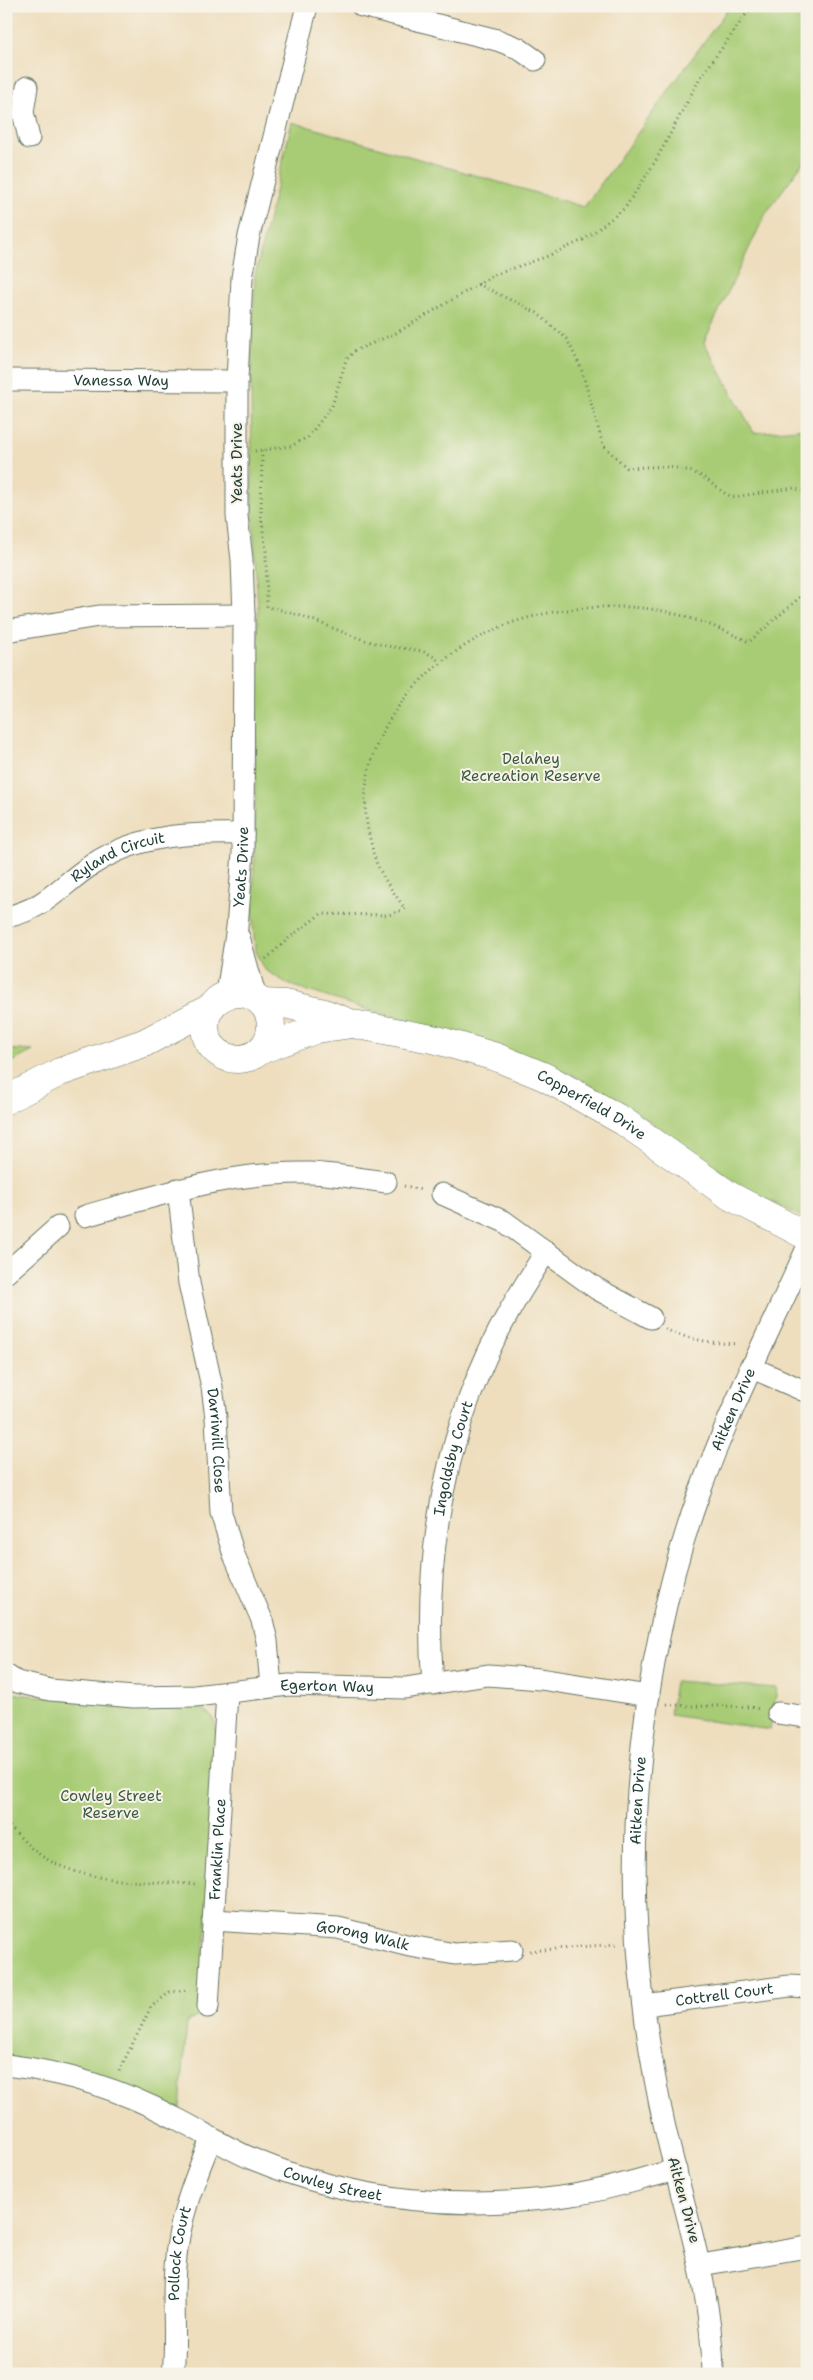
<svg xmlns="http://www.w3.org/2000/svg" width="813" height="2380" font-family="'Shantell Sans',sans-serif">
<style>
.green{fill:#a8cc75;stroke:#648454}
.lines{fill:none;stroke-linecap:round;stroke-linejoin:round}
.minor-casing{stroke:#677564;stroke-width:23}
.tertiary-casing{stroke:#677564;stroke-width:29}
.path{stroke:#677564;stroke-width:3;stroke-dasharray:1 4;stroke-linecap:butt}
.minor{stroke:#fff;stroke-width:21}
.tertiary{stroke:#fff;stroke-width:28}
.labels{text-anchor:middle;stroke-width:4;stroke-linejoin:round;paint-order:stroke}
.street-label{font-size:15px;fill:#1f3d34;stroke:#f7f3e8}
.park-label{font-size:15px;fill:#3a5a41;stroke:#f7f3e8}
</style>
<rect width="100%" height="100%" fill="#f7f3e8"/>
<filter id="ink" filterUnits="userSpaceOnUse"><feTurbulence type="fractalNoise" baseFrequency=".02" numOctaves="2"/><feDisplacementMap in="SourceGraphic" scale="10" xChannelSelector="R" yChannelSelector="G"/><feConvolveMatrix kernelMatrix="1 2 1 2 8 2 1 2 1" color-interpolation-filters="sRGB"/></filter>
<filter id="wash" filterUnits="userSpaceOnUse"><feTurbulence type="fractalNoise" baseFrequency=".0096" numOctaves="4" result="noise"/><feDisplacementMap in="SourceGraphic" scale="20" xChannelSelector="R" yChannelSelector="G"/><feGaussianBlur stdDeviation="1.12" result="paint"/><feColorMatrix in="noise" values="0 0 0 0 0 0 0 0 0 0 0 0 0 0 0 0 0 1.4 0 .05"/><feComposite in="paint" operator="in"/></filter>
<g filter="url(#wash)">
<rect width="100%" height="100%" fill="#eedebe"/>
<!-- green -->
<g class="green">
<path d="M730 6H807V157L766 213 704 342 754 433 807 428V1220L737 1183 637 1113 575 1076 484 1042 361 1008 290 985 265 970 255 949 253 924 258 610 252 504 251 356 255 275 292 122 584 207Z"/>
<path d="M6 1049 33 1051 6 1065Z"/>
<path d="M675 1681 777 1688 770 1730 670 1715Z"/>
<path d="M6 1692 24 1695 198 1706 213 1717 217 1732V1785L199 2016 187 2022 180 2109 6 2057Z"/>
</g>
</g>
<g filter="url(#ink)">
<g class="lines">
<defs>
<g id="minor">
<path d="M362 6 497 40 518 48 535 60"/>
<path d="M27 87 23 112 29 138"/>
<path id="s1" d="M6 380 237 381"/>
<path d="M6 631 99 616 244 615"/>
<path id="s2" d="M6 917C48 908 60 885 93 864 139 834 189 833 243 834"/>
<path d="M239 937 256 998"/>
<path id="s3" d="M227 994 237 927 243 853 244 615 242 560 237 516V381L242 278 249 236 307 6"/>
<path id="s4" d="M178 1189 189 1283 212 1387 216 1418 221 1513 234 1555 262 1620 267 1641 271 1686"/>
<path d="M442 1194 505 1222 597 1289 651 1318"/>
<path d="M85 1216C159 1195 232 1171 310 1173 335 1174 361 1179 386 1182"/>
<path d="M6 1273 58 1227"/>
<path d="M750 1367 807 1392"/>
<path id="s5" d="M6 1675 17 1682 50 1690 134 1697 195 1696 289 1685 405 1688 488 1675 540 1679 649 1696"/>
<path id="s6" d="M433 1684C422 1555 446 1423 510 1310 521 1290 534 1271 546 1251"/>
<path d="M778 1713 807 1717"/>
<path id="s7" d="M213 1920 338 1928 410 1946 455 1954 512 1950"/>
<path id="s8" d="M644 2005 790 1986 807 1987"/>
<path id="s9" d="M208 2007 227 1693"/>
<path id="s10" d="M6 2065C65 2072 122 2090 175 2118 202 2131 227 2149 255 2160 356 2202 466 2212 573 2195 608 2190 642 2178 676 2170"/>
<path d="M701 2265 807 2247"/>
<path id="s11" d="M173 2374C177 2338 172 2302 175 2267 178 2221 194 2180 211 2139"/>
<path id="s12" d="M713 2374C712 2288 684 2210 665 2128 656 2088 649 2048 644 2007 622 1839 642 1653 699 1494 729 1410 770 1330 807 1248"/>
</g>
<g id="tertiary">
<circle cx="238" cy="1026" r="33"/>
<path id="s13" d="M262 1003 285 1004 324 1013 353 1024 437 1040 496 1057 545 1077 623 1121 730 1196 807 1236"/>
<path d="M263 1049 317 1029 352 1024"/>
<path d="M6 1100 60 1072 144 1043 210 1008"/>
</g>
</defs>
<!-- minor casing -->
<use href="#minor" class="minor-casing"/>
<!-- tertiary casing -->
<use href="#tertiary" class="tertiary-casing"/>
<!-- path -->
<g class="path">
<path d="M478 284 537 313 567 339 581 368 603 445 627 468C650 467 676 464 697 474 711 480 719 493 734 497L794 488 804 492 807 504"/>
<path d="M255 451 291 446 308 437 332 406 346 360 354 351 396 333 494 275 548 256 585 239 625 208 655 162 699 80 752 6"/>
<path d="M262 451 261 517 266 550 267 607C310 614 346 638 388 646 406 650 428 647 440 663"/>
<path d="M266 959 290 937 321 914 389 915 405 909C395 894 384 880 377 864 373 855 372 845 369 835 350 749 409 673 484 635 525 613 577 606 623 607 667 607 710 623 749 642L807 591"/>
<path d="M404 1186 422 1190"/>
<path d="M665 1329C689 1340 711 1343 737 1344"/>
<path d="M667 1704C699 1709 729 1703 760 1709"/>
<path d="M6 1823C17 1833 27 1846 39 1854 83 1885 146 1881 196 1884"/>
<path d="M530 1951 617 1944"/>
<path d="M119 2071 151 2007 170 1992 189 1990"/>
</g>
<!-- minor -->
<use href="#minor" class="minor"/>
<!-- tertiary -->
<use href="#tertiary" class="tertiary"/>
</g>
</g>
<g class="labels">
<!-- street labels -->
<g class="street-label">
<text dy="5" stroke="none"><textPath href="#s1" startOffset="115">Vanessa Way</textPath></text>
<text transform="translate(237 463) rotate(-90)" y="5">Yeats Drive</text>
<text dy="5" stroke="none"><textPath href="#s2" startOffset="129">Ryland Circuit</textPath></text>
<text dy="5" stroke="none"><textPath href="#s3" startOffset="128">Yeats Drive</textPath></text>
<text dy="5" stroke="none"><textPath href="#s13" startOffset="348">Copperfield Drive</textPath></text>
<text dy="5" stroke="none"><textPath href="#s12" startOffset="986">Aitken Drive</textPath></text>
<text dy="5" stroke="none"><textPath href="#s4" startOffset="255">Darriwill Close</textPath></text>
<text dy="5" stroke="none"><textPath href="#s6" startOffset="228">Ingoldsby Court</textPath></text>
<text dy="5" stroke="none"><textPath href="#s5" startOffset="325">Egerton Way</textPath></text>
<text dy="5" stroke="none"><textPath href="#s12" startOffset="581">Aitken Drive</textPath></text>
<text dy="5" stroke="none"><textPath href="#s9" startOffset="158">Franklin Place</textPath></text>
<text dy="5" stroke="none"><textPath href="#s7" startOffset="151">Gorong Walk</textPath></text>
<text dy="5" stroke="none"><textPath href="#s8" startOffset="81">Cottrell Court</textPath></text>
<text dy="5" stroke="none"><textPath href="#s10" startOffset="350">Cowley Street</textPath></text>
<text transform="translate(684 2200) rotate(75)" y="5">Aitken Drive</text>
<text dy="5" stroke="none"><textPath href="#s11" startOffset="121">Pollock Court</textPath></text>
</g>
<!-- park labels -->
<g class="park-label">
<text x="531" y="764">Delahey<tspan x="531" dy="17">Recreation Reserve</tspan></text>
<text x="111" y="1801">Cowley Street<tspan x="111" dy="17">Reserve</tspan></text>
</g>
</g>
<!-- margin -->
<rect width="813" height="2380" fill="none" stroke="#f7f3e8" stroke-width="25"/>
</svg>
